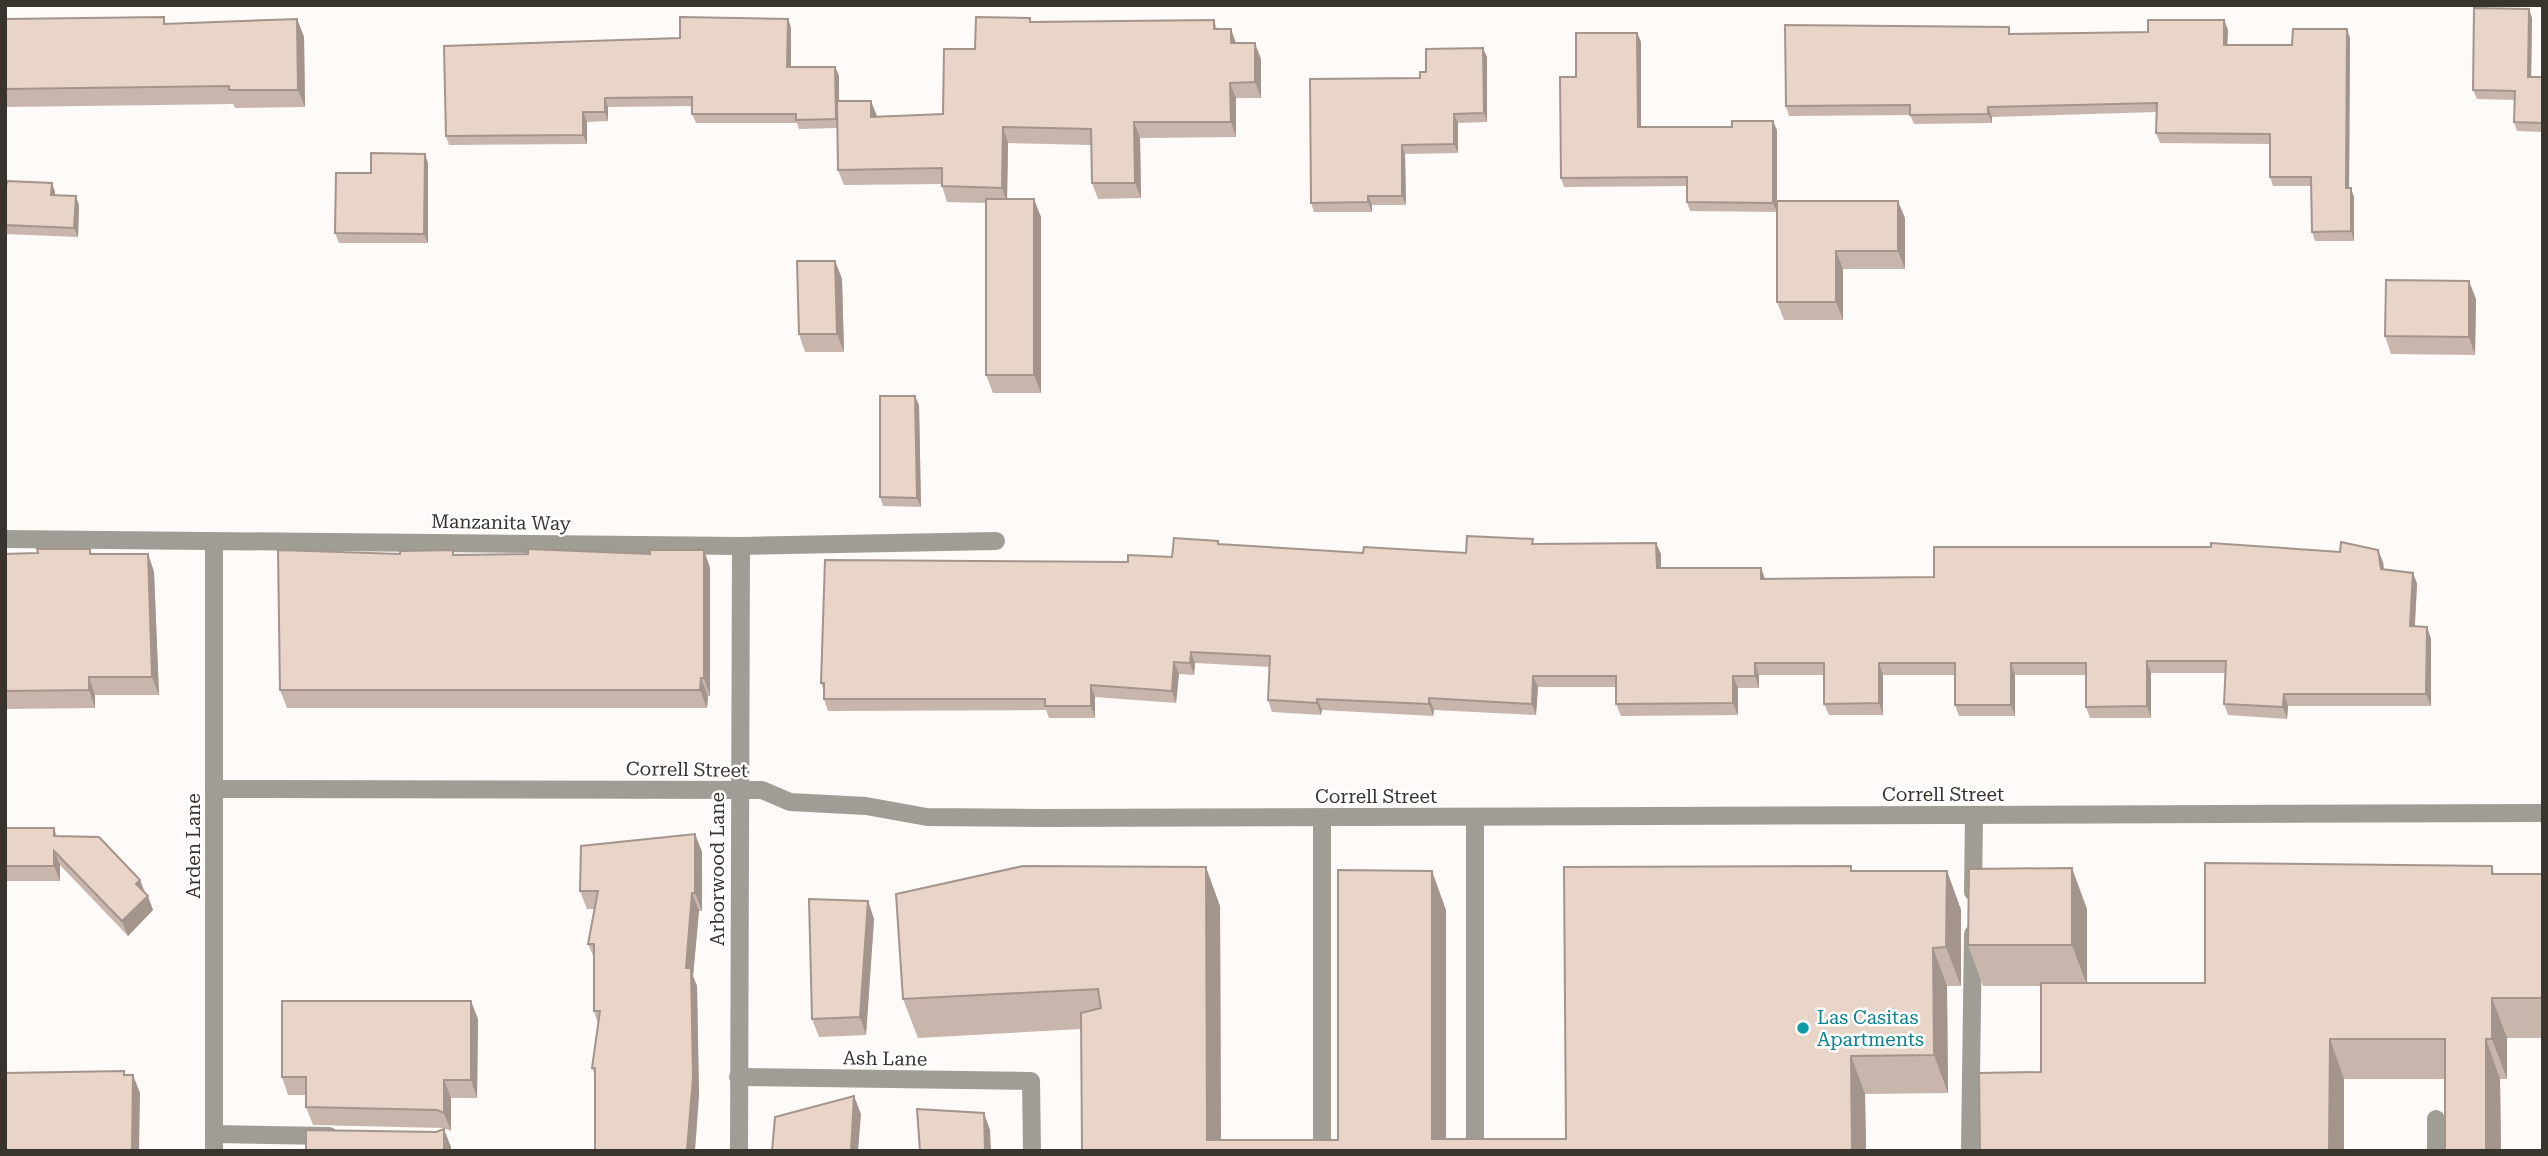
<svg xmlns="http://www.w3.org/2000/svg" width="2548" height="1156" font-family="'Roboto Serif',serif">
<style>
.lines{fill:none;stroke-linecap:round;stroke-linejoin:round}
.minor{stroke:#a09d95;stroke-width:18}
.wall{fill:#c8b6ac}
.shaded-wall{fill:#a3948c}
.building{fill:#e9d4c8;stroke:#a3948c;stroke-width:2}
.culture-dot{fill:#0f9aa8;stroke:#fff;stroke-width:2.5}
.labels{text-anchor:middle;stroke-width:5;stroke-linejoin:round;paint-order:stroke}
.street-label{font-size:19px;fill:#39342d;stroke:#fff}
.culture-label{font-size:19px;fill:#0d838f;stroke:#fff;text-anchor:start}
</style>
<rect width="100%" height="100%" fill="#fdfaf7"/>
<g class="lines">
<!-- minor -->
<g class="minor">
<path d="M5 539 741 546 996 541"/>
<path d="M214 541V1151"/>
<path d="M214 789 762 790 790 802 866 806 927 817 1043 818 2543 813"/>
<path d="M1475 817V1148"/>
<path d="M1322 818V1151"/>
<path d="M1973 892 1974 815"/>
<path d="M738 1077 1031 1081 1032 1151"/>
<path d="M214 1134 329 1136"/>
<path d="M1970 1147 1973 934"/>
<path d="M739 1151 741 546"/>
<path d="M2436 1151V1119"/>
</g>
</g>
<!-- wall -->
<g class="wall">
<path d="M2532 18 2531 77H2543V132L2517 131 2514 122V100L2477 99 2473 90Z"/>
<path d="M5 19 166 24 297 19 304 37 305 107 235 108 233 104 5 107Z"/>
<path d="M788 19 791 28V67H835L839 76V101L877 116 943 114 975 49 1031 22 1214 20 1217 29H1231L1236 43 1261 59V98H1236V137L1140 138 1141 198 1098 199 1092 183V145L1008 143 1007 199 1041 217V393H993L986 375V203L947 202 942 186V184L844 185 838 170 837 128 799 129 797 123H696L692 114V106L608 107V121L587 122V144L449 145 446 136 680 38Z"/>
<path d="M2224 20 2228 30 2227 45H2292L2350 38 2349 188 2354 197V241H2315L2312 232 2311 186H2273L2270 177V144L2160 143 2156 133 2157 112 1992 117V123L1914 124 1910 115 1789 116 1786 106 2011 33 2148 32Z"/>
<path d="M1637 33 1641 42V127L1777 130V212L1690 211 1687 202V186L1564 187 1561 178 1576 77Z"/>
<path d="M1487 57V122L1458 123V153L1405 154 1406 205H1372V212H1314L1311 203 1420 78Z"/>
<path d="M428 163V243H339L335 233Z"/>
<path d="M5 192H55V195L76 196 79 206 78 237 5 234Z"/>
<path d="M1777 201 1905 218V269H1843V320H1784L1777 302Z"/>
<path d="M835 261 842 279 844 352H805L799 334Z"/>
<path d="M2476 299 2475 355 2391 354 2385 336Z"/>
<path d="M919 405 921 507 883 506 880 497Z"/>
<path d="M1218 541 1219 544 1363 553H1466L1534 544 1661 554V568H1761L1765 579 1934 577 2383 562 2384 569 2413 573 2417 584 2415 626 2427 627 2431 639V706H2288L2287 719 2228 715 2224 704 2226 673H2151V718H2090L2086 707V675H2015V716H1959L1955 705V675H1883V715H1829L1824 704V675H1759V688H1738V715L1621 716 1616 704V687H1538L1536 715 1434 710 1433 716 1322 710 1321 715 1272 712 1268 700 1270 667 1195 663 1194 675 1179 674 1176 703 1095 697V718H1049L1046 710 828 711 824 699V691L821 683 1128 562 1172 557Z"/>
<path d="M90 549 92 554H148L154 572 159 695H95V708L5 709V554L38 553Z"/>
<path d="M704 550 710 568V696H708L707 708H287L280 690 400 554H650Z"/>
<path d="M5 828H54L57 836 140 880 153 910 128 936 60 865V881H5Z"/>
<path d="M695 834 702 852V911H699L693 976 697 986 699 1096 595 1076 592 1068 598 1024 594 1011V958L588 944 595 909H587L580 891Z"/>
<path d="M1851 866 1852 871H1947L1961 910V986H1947L1948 1093 1865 1094 1866 1151H1082L1081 1029 918 1038 903 999 1220 906 1221 1140H1338L1446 910V1139H1566Z"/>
<path d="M2492 866 2494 874H2543V1038H2507V1079H2500L2501 1151H2445V1079H2344L2041 1072V986H1983L1968 945 2087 909V983H2205Z"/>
<path d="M868 901 874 919 866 1035 819 1037 812 1019Z"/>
<path d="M478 1019 477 1098H451V1131L443 1128 313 1125 306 1107V1095H288L282 1077Z"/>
</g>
<!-- shaded-wall -->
<g class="shaded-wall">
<path d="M2529 9 2532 18 2531 86 2528 77Z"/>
<path d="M297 19 304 37 305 107 298 90Z"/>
<path d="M788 19 791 28V77L787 67Z"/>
<path d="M2224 20 2228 30 2227 54 2224 45Z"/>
<path d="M1231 29 1236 44 1231 43Z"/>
<path d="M2347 29 2350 38 2349 197 2346 188Z"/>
<path d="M1637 33 1641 42V136L1638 127Z"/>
<path d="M1255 43 1261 59V98L1255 82Z"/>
<path d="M1483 48 1487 57V122L1484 113Z"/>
<path d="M835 67 839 76V128L836 119Z"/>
<path d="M1230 83 1236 98V137L1231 122Z"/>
<path d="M605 98 608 107V121L605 112Z"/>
<path d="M871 101 877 116 871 117Z"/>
<path d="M1988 107 1992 117V123L1988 114Z"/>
<path d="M583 112 587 122V144L583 135Z"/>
<path d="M1454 114 1458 123V153L1454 144Z"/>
<path d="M1773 121 1777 130V212L1773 203Z"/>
<path d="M1134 122 1140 138 1141 198 1135 183Z"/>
<path d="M1003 127 1008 143 1007 203 1002 188Z"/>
<path d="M1402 145 1405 154 1406 205 1402 196Z"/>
<path d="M425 154 428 163V243L424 234Z"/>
<path d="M52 183 55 192V204L51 195Z"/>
<path d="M2351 188 2354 197V241L2351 231Z"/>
<path d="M76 196 79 206 78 237 74 228Z"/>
<path d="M1368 196 1372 205V212L1368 202Z"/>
<path d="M1034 199 1041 217V393L1034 375Z"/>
<path d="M1898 201 1905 218V269L1898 251Z"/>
<path d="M1836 251 1843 269V320L1836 302Z"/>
<path d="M835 261 842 279 844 352 837 334Z"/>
<path d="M2469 281 2476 299 2475 355 2469 337Z"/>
<path d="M915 396 919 405 921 507 917 498Z"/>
<path d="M1656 543 1661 554V579L1657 568Z"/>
<path d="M704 550 710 568V696L704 678Z"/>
<path d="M2378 550 2383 562 2385 581 2381 569Z"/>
<path d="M148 554 154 572 159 695 152 677Z"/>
<path d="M1761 568 1765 579H1761Z"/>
<path d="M2413 573 2417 584 2414 637 2410 626Z"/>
<path d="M2427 627 2431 639V706L2426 694Z"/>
<path d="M1191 652 1195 663 1194 675 1190 663Z"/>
<path d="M2147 661 2151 673V718L2147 706Z"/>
<path d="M1174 662 1179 674 1176 703 1172 691Z"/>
<path d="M1755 663 1759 675V688L1755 676Z"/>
<path d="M1879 663 1883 675V715L1879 703Z"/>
<path d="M2011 663 2015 675V716L2011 705Z"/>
<path d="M1533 676 1538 687 1536 715 1532 704Z"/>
<path d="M1733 676 1738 688V715L1733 703Z"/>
<path d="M89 677 95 695V708L89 690Z"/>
<path d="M701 678 708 696 707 708 700 690Z"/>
<path d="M1091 685 1095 697V718L1091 706Z"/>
<path d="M2284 694 2288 706 2287 719 2283 707Z"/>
<path d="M1429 698 1434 710 1433 716 1429 704Z"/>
<path d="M1317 699 1322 710 1321 715 1317 703Z"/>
<path d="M695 834 702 852V911L695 893Z"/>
<path d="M54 851 60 865V881L54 866Z"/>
<path d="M1206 867 1220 906 1221 1151 1207 1140Z"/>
<path d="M2072 868 2087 909V985L2072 945Z"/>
<path d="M1432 871 1446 910V1151L1432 1139Z"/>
<path d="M1947 871 1961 910V986L1946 947Z"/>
<path d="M140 880 145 895 136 884Z"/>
<path d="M692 893 699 911 693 976 697 986 699 1096 695 1151H688L686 968Z"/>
<path d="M148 896 153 910 128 936 122 921Z"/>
<path d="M868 901 874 919 866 1035 860 1017Z"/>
<path d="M1933 948 1947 986 1948 1093 1934 1055Z"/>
<path d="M2492 998 2507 1038V1079L2492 1039Z"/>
<path d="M471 1001 478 1019 477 1098 471 1080Z"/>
<path d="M2330 1039 2344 1079V1151H2329Z"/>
<path d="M2486 1039 2500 1079 2501 1151H2486Z"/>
<path d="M1851 1056 1865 1094 1866 1151H1852Z"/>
<path d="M133 1075 140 1093 139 1151H132Z"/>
<path d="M444 1080 451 1098V1131L444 1113Z"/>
<path d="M854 1096 861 1114 858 1151H851Z"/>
<path d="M984 1113 990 1130 991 1151H985Z"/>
<path d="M444 1129 451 1147V1151H444Z"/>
</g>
<!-- building -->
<g class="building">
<path d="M2474 8 2529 9 2528 77H2543V123L2514 122 2515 91 2473 90Z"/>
<path d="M164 17V24L297 19 298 90H229V86L5 89V19Z"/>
<path d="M680 17 788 19 787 67H835L836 119 796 120V114H692V97L605 98V112H583V135L446 136 444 46 680 38Z"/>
<path d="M976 17 1030 18V22L1214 20V29H1231V43H1255V82L1230 83 1231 122H1134L1135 183H1092L1091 129 1003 127 1002 188 942 186V168L838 170 837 101H871V117L943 114 944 49H975Z"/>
<path d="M2148 20H2224V45H2292L2293 29H2347L2346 188H2351V231L2312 232 2311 177H2270V134L2156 133 2157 103 1988 107V114L1910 115V105L1786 106 1785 25 2009 27V34L2148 32Z"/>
<path d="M1576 33H1637L1638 127H1732V121H1773V203L1687 202V177L1561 178 1560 77H1576Z"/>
<path d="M1483 48 1484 113 1454 114V144L1402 145V196H1368V202L1311 203 1310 79 1420 78V72H1426V49Z"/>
<path d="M371 153 425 154 424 234 335 233 336 173H371Z"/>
<path d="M7 181 52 183 51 195 76 196 74 228 5 225V192Z"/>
<rect x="986" y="199" width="48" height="176"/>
<path d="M1777 201H1898V251H1836V302H1777Z"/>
<path d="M797 261H835L837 334H799Z"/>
<path d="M2386 280 2469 281V337L2385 336Z"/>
<path d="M880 396H915L917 498 880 497Z"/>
<path d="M1467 536 1533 539 1532 544 1656 543 1657 568H1761V579L1934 577V547H2211V543L2340 552 2341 542 2378 550 2381 569 2413 573 2410 626 2427 627 2426 694H2284L2283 707 2224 704 2226 661H2147V706L2086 707V663H2011V705H1955V663H1879V703L1824 704V663H1755V676H1733V703L1616 704V676H1533L1532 704 1429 698V704L1317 699V703L1268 700 1270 656 1191 652 1190 663 1174 662 1172 691 1091 685V706H1045V699H824V683H821L825 560 1128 562V555L1172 557 1174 538 1218 541V544L1363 553 1364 547 1466 553Z"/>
<path d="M37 549H90V554H148L152 677H89V690L5 691V554L38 553Z"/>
<path d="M528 549 650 554V550H704V678H701L700 690H280L278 550 400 554V551L453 550V555L528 554Z"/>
<path d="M5 828H54V836L99 837 140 880 136 884 148 896 122 921 54 851V866H5Z"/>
<path d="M695 834V893H692L686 968H691L693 1078 687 1149 690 1148V1151H595V1068H592L600 1011H594V944H588L598 891H580L581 846Z"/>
<path d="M2205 863 2492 866V874H2543V998H2492V1039H2486V1151H2445V1039H2330L2329 1151H1980L1979 1073 2041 1072V983H2205Z"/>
<path d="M1023 866 1206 867 1207 1140H1338V870L1432 871V1139H1566L1564 867 1851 866V871H1947L1946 947 1933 948 1934 1055 1851 1056 1852 1151H1082L1081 1013 1101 1008 1098 989 903 999 896 894Z"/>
<path d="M2072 868V945H1968L1969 869Z"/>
<path d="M809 899 868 901 860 1017 812 1019Z"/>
<path d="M282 1001H471V1080H444V1113L437 1110 306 1107V1077H282Z"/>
<path d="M124 1071V1075H133L132 1151H5V1073Z"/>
<path d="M854 1096 851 1151H772L775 1117Z"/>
<path d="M917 1109 984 1113 985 1151H920Z"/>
<path d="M444 1129V1151H306V1130L436 1132Z"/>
</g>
<!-- markers -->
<circle class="culture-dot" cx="1803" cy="1028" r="7"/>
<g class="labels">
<!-- street labels -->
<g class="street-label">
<text transform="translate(501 522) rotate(1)" y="7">Manzanita Way</text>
<text transform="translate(687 769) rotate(1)" y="7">Correll Street</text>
<text x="1943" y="801">Correll Street</text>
<text x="1376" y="803">Correll Street</text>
<text transform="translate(193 846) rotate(-90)" y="7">Arden Lane</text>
<text transform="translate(717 869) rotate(-90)" y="7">Arborwood Lane</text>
<text transform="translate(885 1058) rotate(1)" y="7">Ash Lane</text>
</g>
<!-- culture labels -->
<g class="culture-label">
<text x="1817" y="1024">Las Casitas<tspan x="1817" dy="22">Apartments</tspan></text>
</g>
</g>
<!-- border -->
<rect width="2548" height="1156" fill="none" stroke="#39342d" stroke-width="14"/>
</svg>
